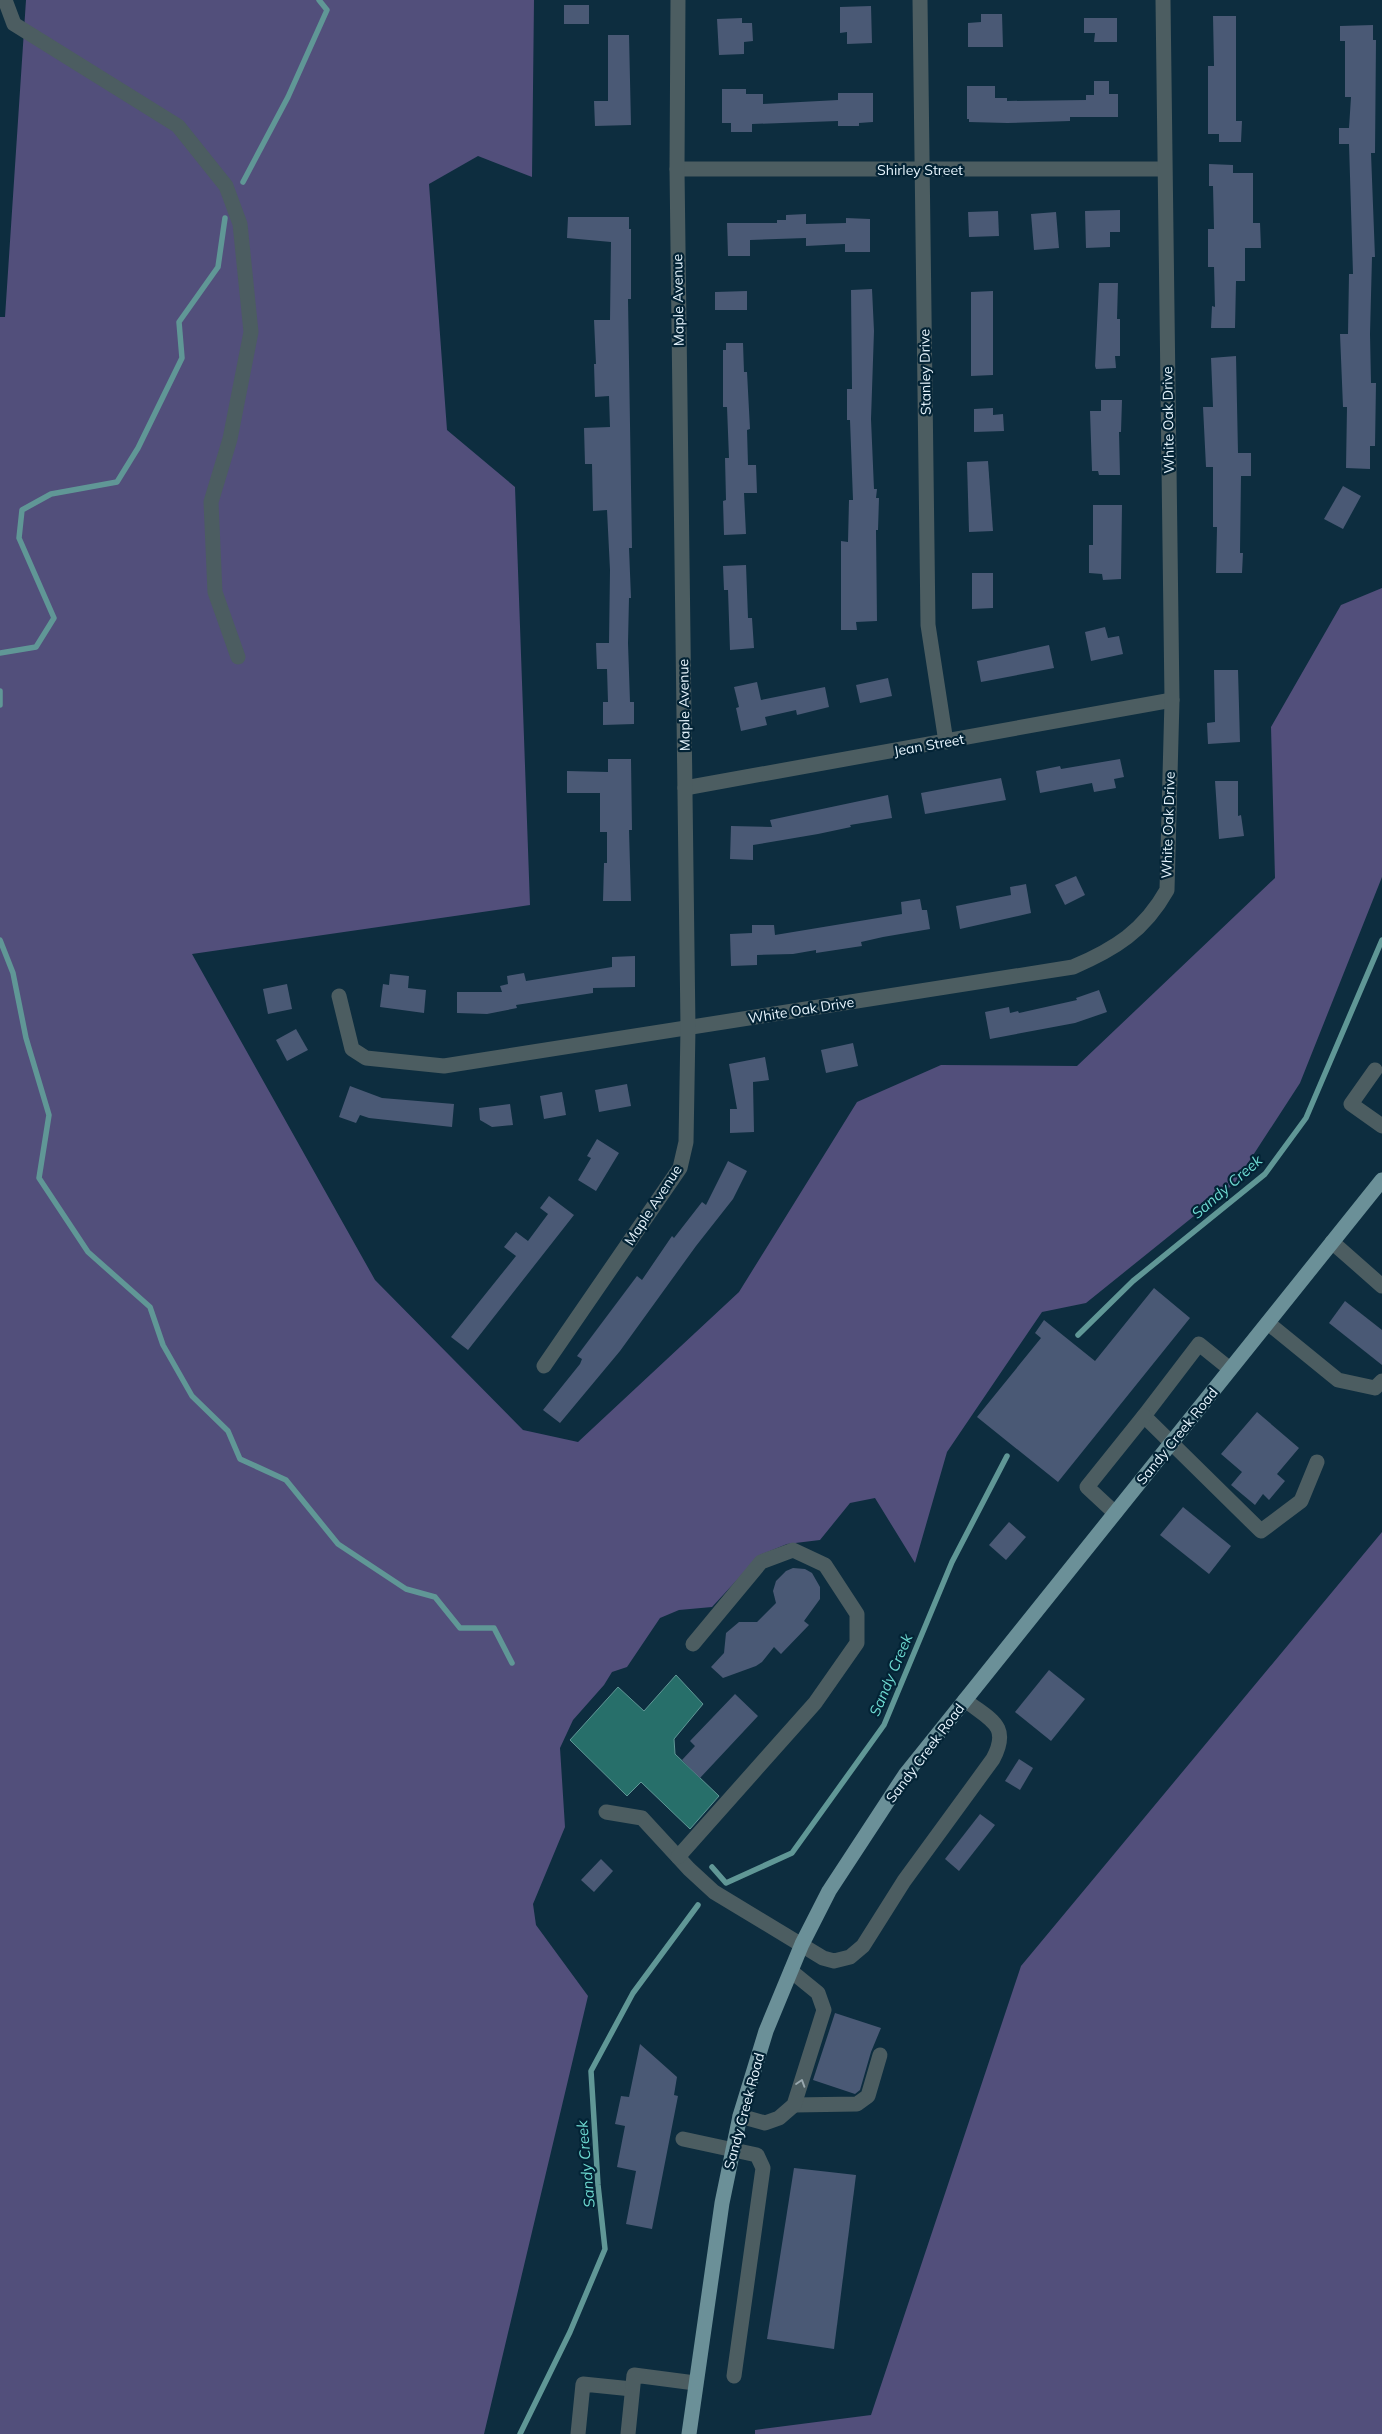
<svg xmlns="http://www.w3.org/2000/svg" width="1382" height="2434" font-family="Mulish,sans-serif">
<style>
.forest{fill:#524f7b}
.water{fill:#276f6a;stroke:#609796}
.lines{fill:none;stroke-linecap:round;stroke-linejoin:round}
.stream{stroke:#609796;stroke-width:5.5}
.building{fill:#4a5975}
.minor{stroke:#4c5d61;stroke-width:15}
.major{stroke:#6b9098;stroke-width:15}
.oneway{stroke:#99a8af}
.labels{text-anchor:middle;stroke-width:4.5;stroke-linejoin:round;paint-order:stroke}
.street-label{font-size:14px;fill:#e6f4fd;stroke:#032335}
.water-label{font-size:15px;font-style:italic;fill:#6dd9d0;stroke:#032335}
</style>
<rect width="100%" height="100%" fill="#0d2d3f"/>
<!-- forest -->
<g class="forest">
<path d="M26 0H534L532 177 478 156 429 184 447 430 515 487 530 905 192 954 375 1280 523 1430 578 1442 739 1292 857 1102 941 1065 1077 1066 1275 878 1271 727 1341 605 1382 588V877L1300 1083 1235 1183 1086 1303 1042 1312 947 1452 915 1563 875 1498 850 1503 820 1540 787 1544 760 1555 712 1607 679 1610 660 1618 627 1667 612 1672 604 1685 573 1720 560 1748 565 1827 533 1904 536 1925 588 1996 484 2434H0V317H5Z"/>
<path d="M1382 1532V2434H755V2430L871 2415 1021 1966Z"/>
</g>
<!-- water -->
<path class="water" d="M676 1675 703 1704 674 1739 675 1754 719 1796 690 1829 641 1782 627 1796 570 1740 618 1687 644 1711Z"/>
<g class="lines">
<!-- stream -->
<g class="stream">
<path d="M243 182 288 97 327 10 319 0"/>
<path d="M0 653 36 647 54 618 19 538 22 510 51 494 117 482 138 448 182 358 179 322 218 267 225 218"/>
<path d="M0 691V705"/>
<path d="M0 940 13 973 26 1038 49 1115 39 1178 88 1252 150 1307 163 1345 192 1396 228 1431 240 1459 286 1480 338 1544 406 1589 435 1597 460 1628H494L512 1663"/>
<path d="M1078 1335 1133 1281 1265 1174 1306 1118 1382 940"/>
<path d="M712 1867 726 1883 792 1853 884 1725 952 1562 1007 1456"/>
<path d="M520 2434 570 2332 605 2249 598 2185 591 2071 633 1993 698 1905"/>
</g>
</g>
<!-- building -->
<g class="building">
<rect x="564" y="5" width="25" height="19"/>
<path d="M871 6 872 43 847 44V32L840 33V7Z"/>
<path d="M981 14H1002L1003 47H968V23L981 22Z"/>
<path d="M1213 16H1236V121H1242L1241 142H1219V134H1208V66H1214Z"/>
<path d="M742 18V23H752L753 41 744 42V54L719 55 717 19Z"/>
<path d="M1084 18H1117V42H1094L1095 33H1084Z"/>
<path d="M1373 25V40H1376L1375 153H1371L1375 257H1372L1370 334 1371 383H1376L1375 446H1370V469L1346 468 1347 407H1343L1340 334H1348L1349 274H1353L1349 144H1339V128H1349L1351 97H1345V41H1340V26Z"/>
<path d="M608 35H629L631 125 595 126 594 101H608Z"/>
<path d="M1094 81H1109V94H1118V117H1070V121L1007 123 969 122V119H967V86H995V98H1007V101L1086 100V95H1094Z"/>
<path d="M722 89H746V94H763V104L838 100V93H873V122L859 123V126H838V121L752 124V132H731V123H722Z"/>
<path d="M1209 164 1233 165V173H1253V223H1260L1261 248H1245V281H1236L1235 328H1211L1212 306 1215 307 1214 267H1208V229H1214L1213 186H1209Z"/>
<path d="M1120 210V232H1110V247L1086 248 1085 211Z"/>
<path d="M998 211 999 236 969 237 968 212Z"/>
<path d="M1056 212 1059 248 1034 250 1031 214Z"/>
<path d="M806 214V224L846 223V218L870 219V252H845V244L806 246V238L750 240V256H728L727 223H777V220H786V215Z"/>
<path d="M568 217H629V229H631V299H628L632 548H629L631 598H629L628 643 630 702H634V724L603 725V702H608L607 669H597L596 643H609L610 570 607 510 593 511 592 464H585L584 428 610 427 609 396 595 397 594 364H596L594 320H610L611 242 567 238Z"/>
<path d="M1099 283H1118L1117 319H1120V356H1115L1116 368 1096 369 1095 366Z"/>
<path d="M872 289 874 331 871 419 874 489H877L876 498H879L878 530H876L877 621 856 622 857 630H841V541L848 542 849 500H853L850 420H847V389H852L851 290Z"/>
<path d="M747 291V310H715V292Z"/>
<path d="M993 291V375L971 376V292Z"/>
<path d="M726 343H743L744 372H747L750 429 747 430 748 465H756L757 493H744L746 534 724 535 723 501 726 500 725 458H729L727 407H723V350H726Z"/>
<path d="M1236 356 1238 453H1251V476H1241L1240 553H1243L1242 573H1216L1217 527H1213V467H1206L1203 407H1213L1211 358Z"/>
<path d="M1101 400H1122L1121 432H1119L1120 475H1099L1098 471H1092L1090 411H1101Z"/>
<path d="M993 408V415L1003 414 1004 431 974 432V409Z"/>
<path d="M988 461 993 531 969 532 967 462Z"/>
<path d="M1343 486 1361 496 1343 529 1324 519Z"/>
<path d="M1093 505H1122L1121 579 1103 580 1102 574 1089 573V545H1093Z"/>
<path d="M746 565 748 618H752L754 648 730 650 728 590H724L723 566Z"/>
<path d="M972 573H993V608L972 609Z"/>
<path d="M1105 627 1108 638 1119 636 1123 654 1091 661 1085 632Z"/>
<path d="M1049 645 1054 668 981 682 977 661Z"/>
<path d="M1214 670H1238L1240 742 1208 744 1207 723 1215 722Z"/>
<path d="M888 678 892 696 860 703 856 685Z"/>
<path d="M757 682 761 700 825 687 829 707 797 715 796 710 765 717 767 725 741 731 736 708 739 707 734 687Z"/>
<path d="M608 759H631L632 830H629L631 901H603L604 863H607V832H600V793H567V771L608 772Z"/>
<path d="M1120 759 1124 777 1114 779 1116 788 1094 792 1092 783 1040 793 1036 771 1060 766 1061 769Z"/>
<path d="M1001 778 1006 800 925 814 921 793Z"/>
<path d="M1215 781H1238V816L1241 815 1244 836 1219 839Z"/>
<path d="M888 795 892 818 850 825 851 827 818 834 753 845V860L730 859 731 826 772 827 770 820Z"/>
<path d="M1076 876 1085 895 1065 905 1055 885Z"/>
<path d="M1026 884 1031 913 960 929 956 906 1011 895 1010 887Z"/>
<path d="M920 899 922 910H927L930 929 883 937 861 942 862 946 816 953V950L793 954 757 955V965L731 966 730 934 752 933V925H774L775 935 902 914 901 902Z"/>
<path d="M635 956V987L593 988V993L516 1005 517 1008 487 1014 457 1013V992H502L500 986 508 984 507 976 524 973 526 981 612 967V957Z"/>
<path d="M390 974 409 976 408 988 426 990 424 1013 380 1007 383 984 389 985Z"/>
<path d="M287 984 292 1009 268 1014 263 989Z"/>
<path d="M1099 990 1107 1012 1075 1023 990 1039 985 1012 1009 1007 1010 1013 1018 1011 1019 1013 1077 1000 1076 998Z"/>
<path d="M296 1029 308 1050 287 1061 276 1040Z"/>
<path d="M853 1043 858 1066 826 1073 821 1050Z"/>
<path d="M765 1057 769 1080 753 1082 754 1132 730 1133V1109H737L729 1064Z"/>
<path d="M627 1084 631 1106 599 1112 595 1090Z"/>
<path d="M350 1086 382 1098 454 1104 452 1127 369 1118 360 1115 356 1123 339 1117Z"/>
<path d="M562 1092 566 1115 544 1119 540 1096Z"/>
<path d="M510 1104 513 1125 492 1127 480 1120 479 1108Z"/>
<path d="M597 1139 619 1153 596 1191 578 1180 591 1158 587 1156Z"/>
<path d="M728 1161 747 1171 733 1199 696 1246 620 1351 560 1423 543 1410 580 1364 582 1359 577 1356 637 1276 642 1280 672 1236 674 1238 702 1202 706 1205Z"/>
<path d="M549 1196 574 1215 468 1350 451 1337 516 1256 504 1247 516 1232 528 1241 548 1214 540 1208Z"/>
<path d="M1154 1288 1190 1318 1058 1482 977 1417 1041 1338 1035 1333 1044 1320 1095 1361Z"/>
<path d="M1345 1301 1382 1330V1365L1329 1323Z"/>
<path d="M1257 1412 1299 1448 1277 1474 1285 1481 1269 1500 1263 1494 1255 1505 1231 1485 1242 1472 1221 1454Z"/>
<path d="M1183 1507 1231 1546 1209 1574 1160 1535Z"/>
<path d="M1009 1522 1026 1537 1006 1560 989 1545Z"/>
<path d="M793 1568 805 1569 812 1573 820 1587V1599L804 1621 809 1625 781 1654 774 1647 762 1662 756 1666 723 1678 711 1667 724 1653 726 1633 739 1622H757L776 1603 773 1591 776 1581 786 1571Z"/>
<path d="M1049 1670 1085 1699 1051 1741 1015 1712Z"/>
<path d="M735 1694 758 1716 700 1778 682 1760 695 1746 690 1741Z"/>
<path d="M1019 1759 1033 1768 1020 1790 1005 1781Z"/>
<path d="M980 1814 995 1825 959 1871 945 1859Z"/>
<path d="M601 1859 613 1871 594 1892 581 1880Z"/>
<path d="M835 2013 881 2028 871 2052 860 2090 855 2094 813 2080Z"/>
<path d="M640 2044 677 2077 674 2095 678 2096 652 2229 626 2224 636 2171 617 2167 625 2126 615 2124 621 2096 629 2097Z"/>
<path d="M794 2168 856 2175 834 2349 767 2339Z"/>
</g>
<g class="lines">
<!-- minor -->
<g class="minor">
<path d="M5 0 14 24 178 126 226 186 240 224 251 332 230 439 211 502 215 592 238 657"/>
<path d="M920 0 928 625 946 742"/>
<path d="M677 169H1164"/>
<path d="M685 788 1172 700"/>
<path d="M339 996 352 1049 366 1058 444 1066 1073 967C1115 949 1144 931 1167 890L1172 700 1163 0"/>
<path d="M1375 1070 1351 1104 1382 1126"/>
<path d="M1332 1242 1382 1286"/>
<path d="M1268 1323 1338 1380 1375 1388 1382 1381"/>
<path d="M544 1366 680 1168 686 1142 688 1028 677 169 678 0"/>
<path d="M1230 1369 1199 1344 1144 1416 1261 1531 1301 1501 1317 1462"/>
<path d="M1115 1513 1087 1487 1144 1416"/>
<path d="M606 1812 642 1818 689 1869 714 1892 823 1958 834 1961 850 1957 863 1946 904 1881 993 1759C1011 1725 990 1720 965 1700"/>
<path d="M678 1857 815 1703 857 1643V1614L825 1565 793 1550 761 1562 693 1644"/>
<path d="M794 2105 857 2104 868 2096 880 2055"/>
<path d="M740 2116 765 2123 779 2118 794 2105 824 2010 818 1993 791 1971"/>
<path d="M683 2139 757 2155 763 2168 734 2376"/>
<path d="M578 2434 583 2384 632 2389"/>
<path d="M628 2434 634 2375 695 2383"/>
</g>
<!-- major -->
<path class="major" d="M689 2434 722 2203 740 2116 766 2031 802 1944 829 1891 905 1775 1382 1180"/>
</g>
<!-- one-way arrows -->
<defs><path id="oneway-chevron" d="M-2-3.5L2.5 0L-2 3.5" fill="none" stroke-width="1.6" stroke-linecap="round" stroke-linejoin="round" transform="scale(1.25)"/></defs>
<use class="oneway" href="#oneway-chevron" transform="translate(801 2083) rotate(-72)"/>
<g class="labels">
<!-- street labels -->
<g class="street-label">
<text x="920" y="175">Shirley Street</text>
<text transform="translate(678 300) rotate(-91)" y="5">Maple Avenue</text>
<text transform="translate(925 372) rotate(-91)" y="5">Stanley Drive</text>
<text transform="translate(1168 420) rotate(-91)" y="5">White Oak Drive</text>
<text transform="translate(684 705) rotate(-91)" y="5">Maple Avenue</text>
<text transform="translate(929 745) rotate(-10)" y="5">Jean Street</text>
<text transform="translate(1168 825) rotate(-88)" y="5">White Oak Drive</text>
<text transform="translate(801 1010) rotate(-9)" y="5">White Oak Drive</text>
<text transform="translate(653 1205) rotate(-57)" y="5">Maple Avenue</text>
<text transform="translate(1177 1436) rotate(-51)" y="5">Sandy Creek Road</text>
<text transform="translate(925 1753) rotate(-53)" y="5">Sandy Creek Road</text>
<text transform="translate(744 2111) rotate(-75)" y="5">Sandy Creek Road</text>
</g>
<!-- water labels -->
<g class="water-label">
<text transform="translate(1227 1187) rotate(-41)" y="5">Sandy Creek</text>
<text transform="translate(891 1675) rotate(-67)" y="5">Sandy Creek</text>
<text transform="translate(586 2164) rotate(-95)" y="5">Sandy Creek</text>
</g>
</g>
</svg>
